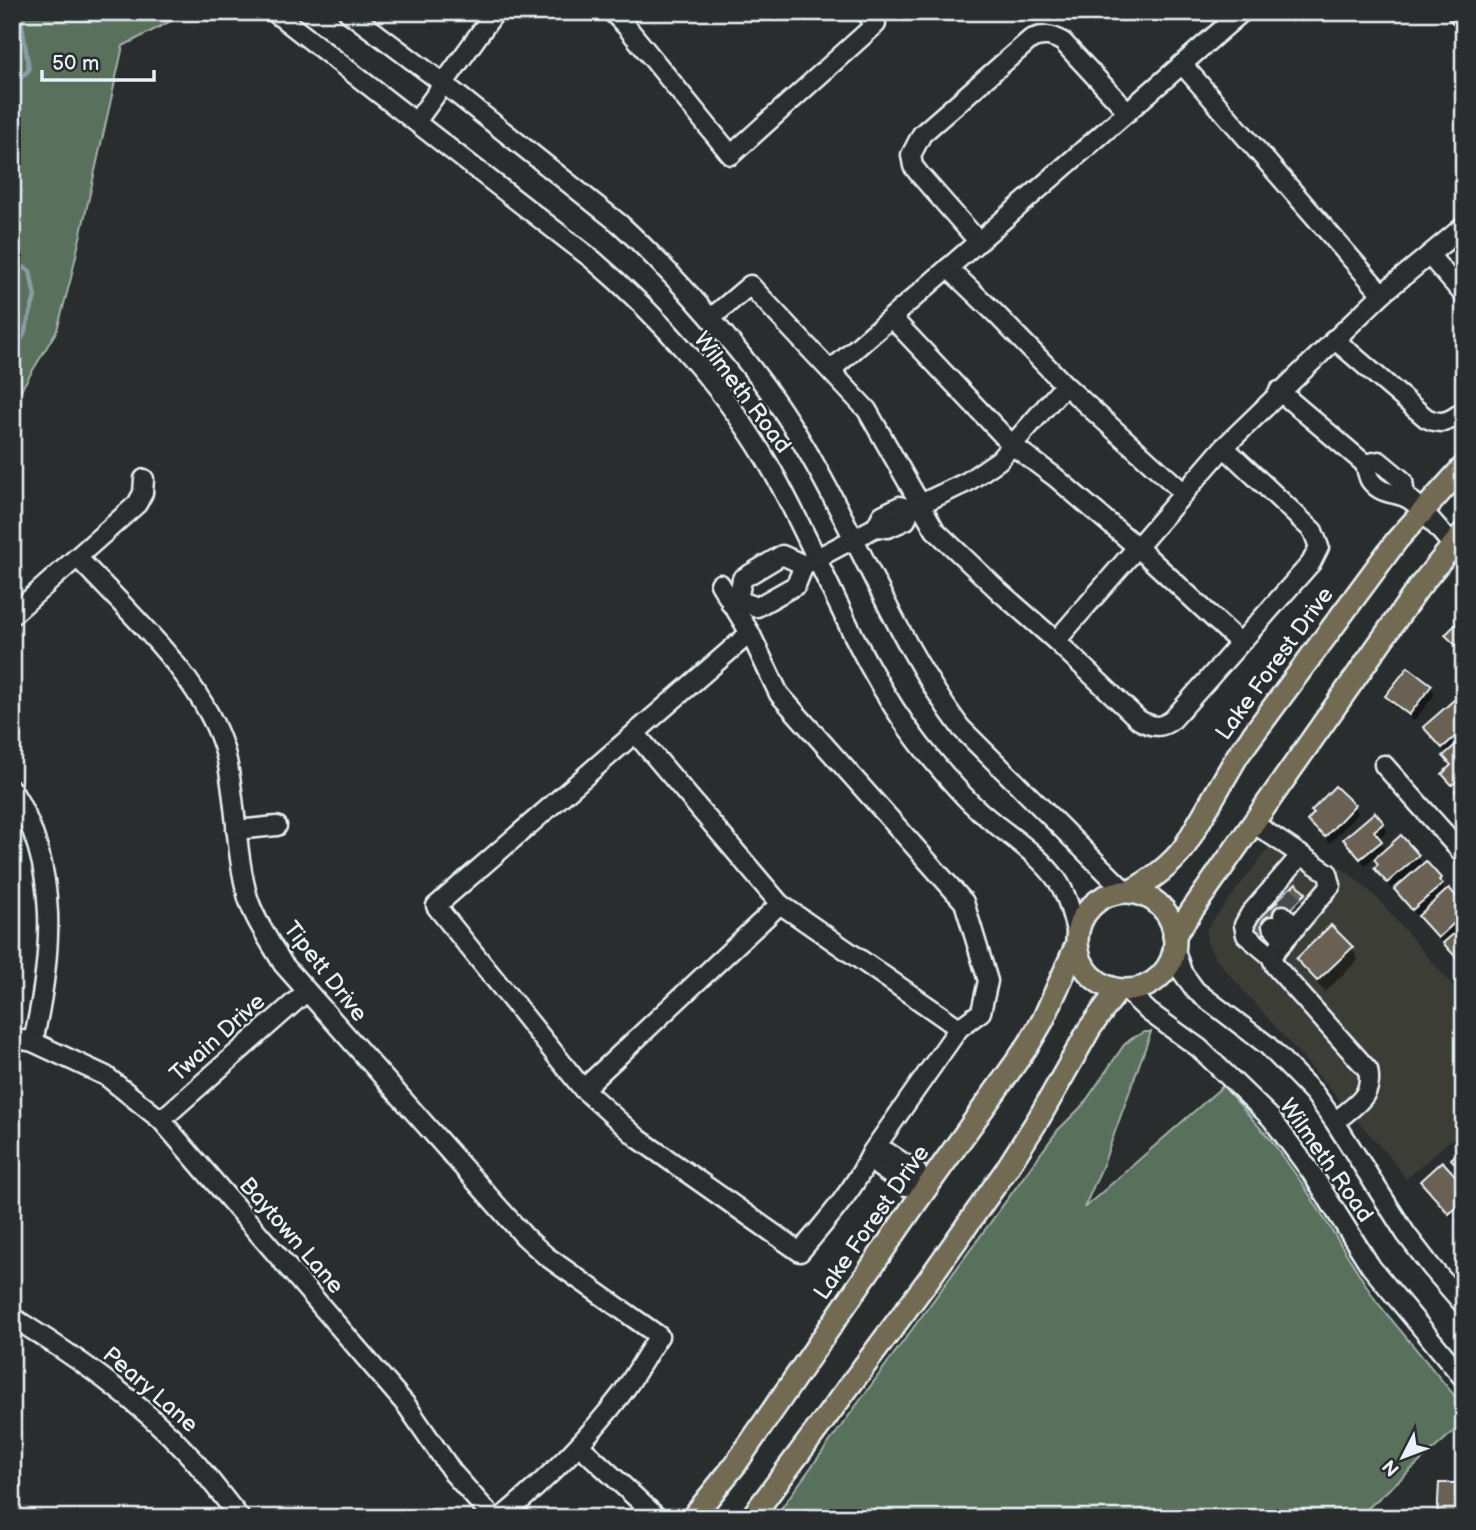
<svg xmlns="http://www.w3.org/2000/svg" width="1476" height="1530" font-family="'Balsamiq Sans',sans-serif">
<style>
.built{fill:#3d3d39}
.green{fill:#58705c;stroke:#a0b0aa;stroke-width:2}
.shadow{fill:#0007}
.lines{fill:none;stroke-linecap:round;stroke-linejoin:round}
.stream{stroke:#879da2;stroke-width:4.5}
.building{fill:#6a6152;stroke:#e8f1f8;stroke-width:2}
.minor-tunnel{stroke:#464a4c;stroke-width:18;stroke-dasharray:18 9;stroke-linecap:butt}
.minor-casing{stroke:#e8f1f8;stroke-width:23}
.major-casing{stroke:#e8f1f8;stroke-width:26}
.minor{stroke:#2a2d2e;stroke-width:18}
.major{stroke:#736b52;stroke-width:21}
.labels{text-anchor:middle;stroke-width:5;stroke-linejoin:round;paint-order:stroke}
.street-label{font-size:23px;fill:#e8f1f8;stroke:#2a2d2e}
</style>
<rect width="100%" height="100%" fill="#2a2d2e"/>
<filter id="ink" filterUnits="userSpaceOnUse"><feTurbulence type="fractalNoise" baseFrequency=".0143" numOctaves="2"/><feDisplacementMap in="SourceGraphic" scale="14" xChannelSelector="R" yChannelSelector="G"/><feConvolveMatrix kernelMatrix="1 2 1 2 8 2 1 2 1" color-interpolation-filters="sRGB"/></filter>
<g filter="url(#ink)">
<!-- built -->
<path class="built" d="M1282 831 1350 874 1378 899 1464 999V1128L1406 1179 1394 1162 1216 959 1207 943V928Z"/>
<!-- green -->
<g class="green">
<path d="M12 12H188L123 46 71 278 57 330 12 405Z"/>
<path d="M1144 1032H1151L1103 1165 1084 1208 1223 1086 1271 1140 1304 1186 1376 1301 1464 1407V1422L1357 1518H774L1058 1130 1083 1105 1124 1045 1131 1039Z"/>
</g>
<!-- shadow -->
<g class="shadow">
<path d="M1431 687 1435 694 1414 721 1391 704 1387 696Z"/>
<path d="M1464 713V802L1444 774 1452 767 1445 756 1447 754 1425 728Z"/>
<path d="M1354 806 1358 813 1330 843 1313 828 1309 821Z"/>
<path d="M1383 824 1387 831 1378 839 1386 851 1417 856 1422 863 1408 875 1410 878 1439 879 1446 893 1464 907V966L1445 942 1443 944 1419 915 1417 916 1395 887 1392 889 1380 876 1376 868 1380 865 1375 857 1365 865 1345 839Z"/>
<path d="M1304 894 1306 897 1264 937 1256 929Z"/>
<path d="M1352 948 1358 960 1325 992 1305 971 1298 960Z"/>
<path d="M1422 1182 1464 1188V1211L1454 1220Z"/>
<path d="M1455 1485 1459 1492V1499L1439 1518Z"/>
</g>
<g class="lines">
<!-- stream -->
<g class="stream">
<path d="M12 85 29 70 20 12"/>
<path d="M12 260 30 271 35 297 24 334 12 359"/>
</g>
</g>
<!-- building -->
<g class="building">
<path d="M1464 616V653L1445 635Z"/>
<path d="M1408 667 1432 685 1409 715 1385 696Z"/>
<path d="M1454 700 1464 711V729L1442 748 1423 727Z"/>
<path d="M1464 737V775L1452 785 1442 774 1451 765 1443 756Z"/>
<path d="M1464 783V801L1455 791Z"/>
<path d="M1335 786 1355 805 1325 837 1307 821 1314 813 1311 811Z"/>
<path d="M1375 812 1384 823 1374 831 1382 841 1360 859 1343 839Z"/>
<path d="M1401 835 1419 855 1387 883 1374 868 1378 864 1374 859Z"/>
<path d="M1426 861 1441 878 1439 880 1443 884 1412 910 1394 889Z"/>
<path d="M1296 883 1306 893 1262 936 1252 926Z"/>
<path d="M1449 888 1464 905V914L1438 938 1418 916Z"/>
<path d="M1331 925 1353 947 1317 981 1296 959Z"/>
<path d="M1464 925V962L1462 964 1443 943Z"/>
<path d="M1464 1147V1173L1451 1159Z"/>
<path d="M1442 1161 1464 1185V1201L1449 1214 1420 1181Z"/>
<path d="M1439 1483H1456L1455 1497H1464V1518H1437Z"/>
</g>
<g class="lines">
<!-- minor-tunnel -->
<path class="minor-tunnel" d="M1285 894 1295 904"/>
<defs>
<g id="minor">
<path d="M274 12 592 259C658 315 731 396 773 472 824 563 857 664 921 746 938 767 955 788 974 806 1000 831 1036 850 1057 880 1068 896 1072 916 1077 934"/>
<path d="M348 12 444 84 620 224C645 247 668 271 691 296 734 344 774 393 806 449 860 541 897 642 961 728L1125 891"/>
<path d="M612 12 626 26 731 155 876 24 865 12"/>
<path d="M1457 12 1464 20"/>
<path d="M1182 64 1382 294"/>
<path d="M416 122 495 12"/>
<path d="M979 242 920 175 913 166 911 155 922 134 1031 39C1043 34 1052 35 1063 42L1128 112"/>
<path d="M1429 255 1464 295"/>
<path d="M948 268 996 314 1065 385 1184 493"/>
<path d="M711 318 750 285 867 410 935 530 999 591 1056 641 1139 720C1152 727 1161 729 1173 719L1311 563 1319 547 1313 531 1224 447"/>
<path d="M892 318 1012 445 1055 477 1137 547 1240 643"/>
<path d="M1334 339 1426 418C1442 426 1451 421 1464 410"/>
<path d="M831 370 1242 12"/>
<path d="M1279 391 1365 464C1366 468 1368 476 1370 480 1380 494 1393 492 1405 497 1423 505 1447 542 1464 557"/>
<path d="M1365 464 1379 461 1403 481 1405 497"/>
<path d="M876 527 882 515 900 506 910 509"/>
<path d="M78 558C128 612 208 683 226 756 237 803 235 852 248 898 255 921 271 943 283 964L524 1236 546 1256 659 1336C646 1355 635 1376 621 1395 586 1441 545 1481 501 1518"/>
<path d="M720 584 750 633 779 694 964 902 988 981 981 1012 959 1028 872 1152C854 1190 827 1220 800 1252L639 1139 583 1089 436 906 750 633"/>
<path d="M738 600 757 607 796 585 804 565 876 527 888 528 906 520 910 509 967 482 999 460 1065 385"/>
<path d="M731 604 738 600 742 579 782 555 804 565"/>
<path d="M12 615 137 504 143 493 144 479"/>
<path d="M1056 641 1224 447 1382 294 1464 226"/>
<path d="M635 733 780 904 959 1028"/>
<path d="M1384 765 1464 855"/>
<path d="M12 790C61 868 52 957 33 1042"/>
<path d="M1253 823 1328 873 1331 885 1271 956 1275 966 1368 1070C1374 1097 1354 1105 1335 1122"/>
<path d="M236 830 277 826"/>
<path d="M1283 915 1295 928"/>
<path d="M1272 926 1284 940"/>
<path d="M1174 947 1182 972 1196 991 1267 1045 1314 1093 1335 1122 1406 1234 1432 1268 1464 1305"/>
<path d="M1271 956 1246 935 1244 925 1250 914 1301 855"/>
<path d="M1127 991 1149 1012 1199 1048 1271 1118 1311 1172 1371 1267 1464 1379"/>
<path d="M12 1038 33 1042 106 1076 161 1120 407 1406 453 1473 493 1518"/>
<path d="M583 1089 780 904"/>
<path d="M161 1120 306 992"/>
<path d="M878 1156 879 1167 906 1186 919 1184 926 1188"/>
<path d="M878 1156 887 1152 917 1172 919 1184"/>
<path d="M12 1317C76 1357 138 1399 189 1455 207 1475 223 1497 240 1518"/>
<path d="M579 1445 658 1518"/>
</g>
<g id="major">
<path d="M1131 891C1151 880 1170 866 1184 848L1238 755 1397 540 1464 466"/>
<circle cx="1126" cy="941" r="49"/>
<path d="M1174 936 1419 587 1464 532"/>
<path d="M692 1518 735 1465 917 1201 1029 1044 1043 1020 1076 946"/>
<path d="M751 1518 929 1279 1006 1170 1039 1118 1090 1028 1118 990"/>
</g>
</defs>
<!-- minor casing -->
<use href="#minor" class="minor-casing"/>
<!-- major casing -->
<use href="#major" class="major-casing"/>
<!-- minor -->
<use href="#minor" class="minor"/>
<!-- major -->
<use href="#major" class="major"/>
</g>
</g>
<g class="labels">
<!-- street labels -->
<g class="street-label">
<text transform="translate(743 392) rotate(53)" y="8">Wilmeth Road</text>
<text transform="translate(1274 663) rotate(-54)" y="8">Lake Forest Drive</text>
<text transform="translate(326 971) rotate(52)" y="8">Tipett Drive</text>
<text transform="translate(217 1037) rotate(-42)" y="8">Twain Drive</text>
<text transform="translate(1327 1160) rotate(55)" y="8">Wilmeth Road</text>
<text transform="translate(871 1222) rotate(-55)" y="8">Lake Forest Drive</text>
<text transform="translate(292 1235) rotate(49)" y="8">Baytown Lane</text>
<text transform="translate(151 1389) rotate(41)" y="8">Peary Lane</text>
</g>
</g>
<!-- margin -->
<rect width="1476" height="1530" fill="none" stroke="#2a2d2e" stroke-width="42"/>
<rect x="21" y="21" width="1434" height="1488" fill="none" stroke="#e8f1f8" stroke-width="2.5" filter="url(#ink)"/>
<!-- north arrow -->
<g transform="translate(1403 1457) rotate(228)" stroke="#2a2d2e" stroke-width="5" paint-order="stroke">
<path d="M0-5L12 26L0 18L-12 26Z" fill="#e8f1f8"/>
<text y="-10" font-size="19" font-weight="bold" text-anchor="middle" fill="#e8f1f8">N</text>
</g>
<!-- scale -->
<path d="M42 70v10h112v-10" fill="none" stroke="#e8f1f8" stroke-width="3.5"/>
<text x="52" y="70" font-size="21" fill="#e8f1f8" stroke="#2a2d2e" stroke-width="5" paint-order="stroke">50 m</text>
</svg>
